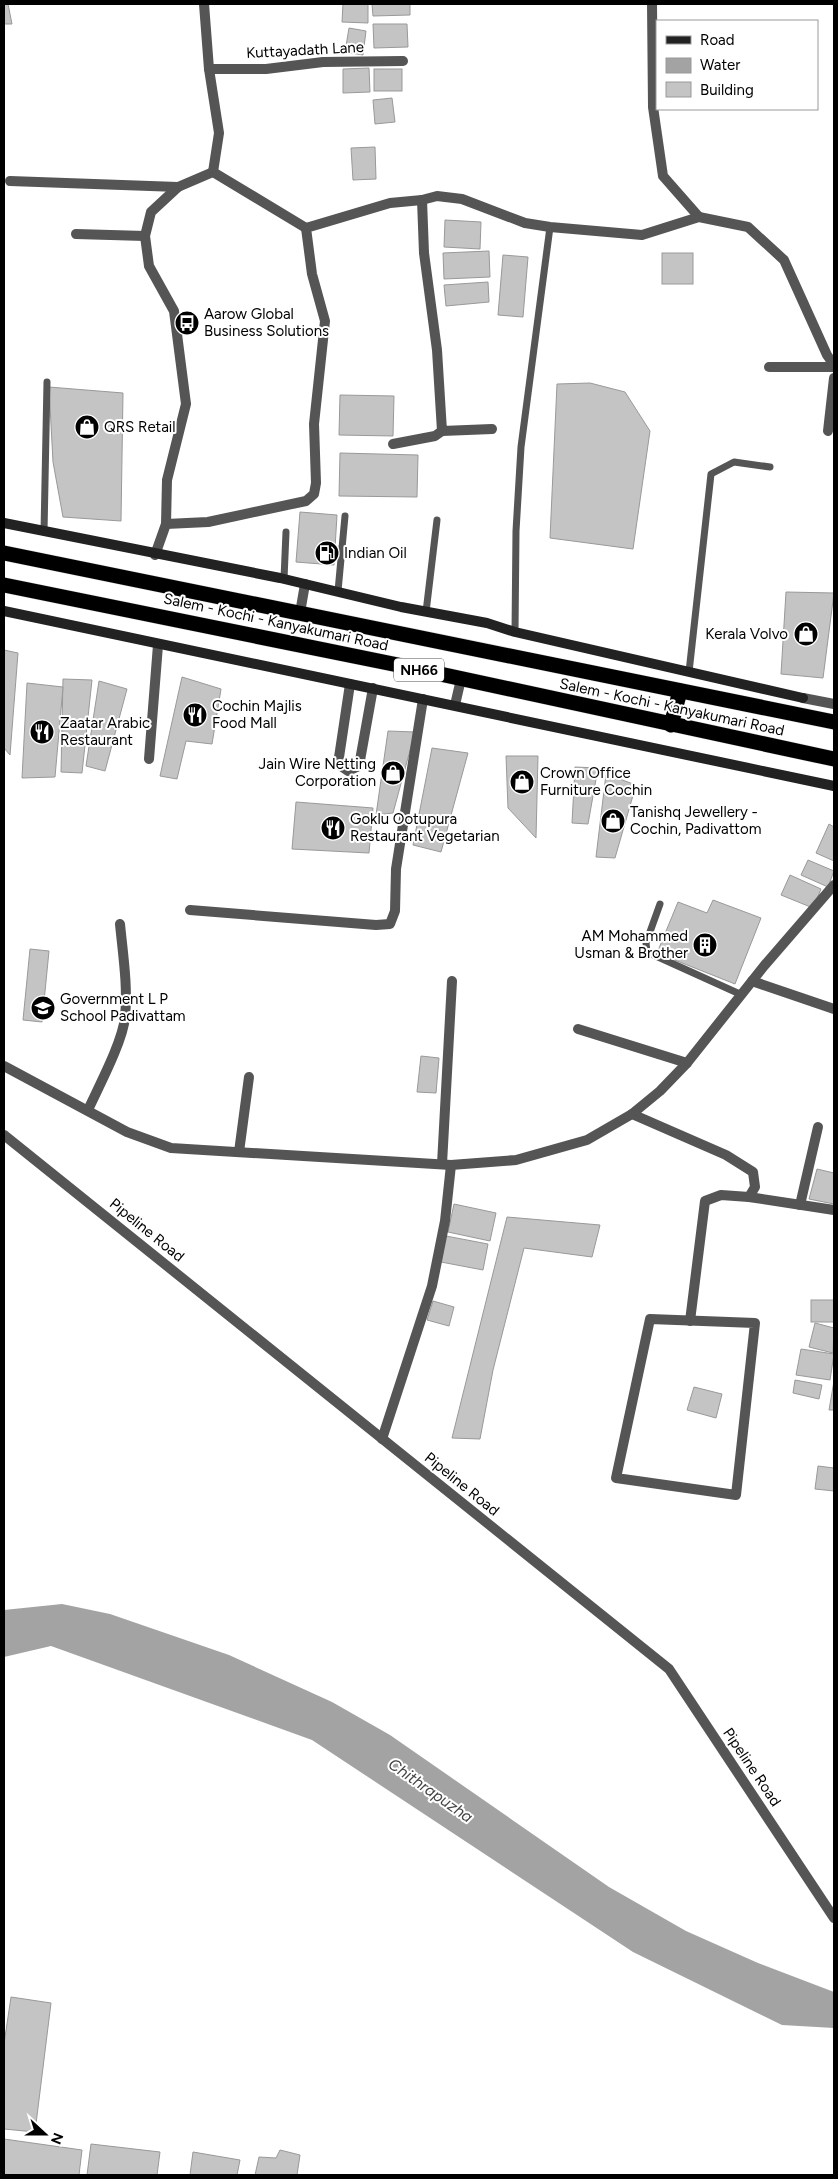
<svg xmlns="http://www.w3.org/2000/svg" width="838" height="2179" font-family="Figtree,sans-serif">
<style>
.water{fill:#a3a3a3}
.building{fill:#c4c4c4;stroke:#999}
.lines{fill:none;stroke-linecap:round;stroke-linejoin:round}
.highway-casing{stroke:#dbdbdb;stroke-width:16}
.lane{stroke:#555;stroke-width:7}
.street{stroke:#555;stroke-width:10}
.secondary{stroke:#222;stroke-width:10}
.highway{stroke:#000;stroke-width:15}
.labels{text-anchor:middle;stroke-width:4;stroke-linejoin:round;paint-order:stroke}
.shield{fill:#fff;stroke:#4c4c4c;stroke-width:1}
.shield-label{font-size:14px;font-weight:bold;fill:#000}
.street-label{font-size:15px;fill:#000;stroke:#fff}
.poi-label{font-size:15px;fill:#000;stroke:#fff;text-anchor:start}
.water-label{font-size:16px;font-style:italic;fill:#444;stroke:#fff}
</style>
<rect width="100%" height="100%" fill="#fff"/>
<!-- water -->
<path class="water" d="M62 1604 110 1614 229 1655 332 1702 390 1735 609 1887 686 1931 758 1963 834 1992V2028L782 2025 633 1952 312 1740 51 1646 4 1657V1610Z"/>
<!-- building -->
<g class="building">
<path d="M4 4H8L12 24H4Z"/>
<path d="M343 4H368V23L342 22Z"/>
<path d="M372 4H410V15L373 16Z"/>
<path d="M373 24H407L408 47 374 48Z"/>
<path d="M349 28 366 31 363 55 345 52Z"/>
<path d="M369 68 370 92 343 93V69Z"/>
<rect x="374" y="69" width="28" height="22"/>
<path d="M392 98 395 122 375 124 373 100Z"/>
<path d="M375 147 376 179 353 180 351 148Z"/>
<path d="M445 220 481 222 480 249 444 247Z"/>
<path d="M489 251 490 277 444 279 443 253Z"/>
<rect x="662" y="253" width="31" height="31"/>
<path d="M503 255 528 257 523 317 498 315Z"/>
<path d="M488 282 489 302 446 306 444 285Z"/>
<path d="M590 383 625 392 650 431 633 549 550 538 557 384Z"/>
<path d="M49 387 123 393 121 521 63 517 53 462Z"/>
<path d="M340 395 394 396 393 436 339 435Z"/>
<path d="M340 453 418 455 417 497 339 496Z"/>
<path d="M300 512 337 515 334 565 296 562Z"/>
<path d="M786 592 834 593 823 678 781 674Z"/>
<path d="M4 650 18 653 10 755 4 748Z"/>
<path d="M182 677 221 689 212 744 186 741 177 779 160 776Z"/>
<path d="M63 679 92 680 82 773 61 772Z"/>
<path d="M99 681 127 689 105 771 86 766Z"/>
<path d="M27 683 63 687 55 777 22 778Z"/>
<path d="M388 731 415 732 393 813 376 815Z"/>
<path d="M432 748 468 753 441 852 413 845Z"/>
<path d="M506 756H538L536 838 508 808Z"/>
<path d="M575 767 598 768 588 824 572 823Z"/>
<path d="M606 774 636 785 615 858 596 857Z"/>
<path d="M296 802 373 808 369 853 292 849Z"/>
<path d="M829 824 834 827V861L816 853Z"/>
<path d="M808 860 834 871 828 887 801 875Z"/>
<path d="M790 875 821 889 813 908 781 895Z"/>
<path d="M713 900 761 918 735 984 657 953 678 902 707 913Z"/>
<path d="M30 949 49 951 42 1022 23 1020Z"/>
<path d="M421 1056 439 1058 436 1093 417 1092Z"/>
<path d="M817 1169 834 1173V1204L809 1199Z"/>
<path d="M454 1204 496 1213 490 1241 448 1232Z"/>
<path d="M507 1217 600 1225 592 1257 524 1248 493 1370 480 1439 452 1438Z"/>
<path d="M446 1236 488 1244 483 1270 441 1262Z"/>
<rect x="811" y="1300" width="23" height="22"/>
<path d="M433 1301 454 1307 449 1326 427 1320Z"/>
<path d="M815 1323 834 1328 833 1353 809 1347Z"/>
<path d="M801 1349 834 1354 830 1380 796 1375Z"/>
<path d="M795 1380 822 1385 819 1399 793 1393Z"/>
<path d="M834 1381V1410H829Z"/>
<path d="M694 1387 722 1394 716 1418 687 1410Z"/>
<path d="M818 1466 834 1468V1491L815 1489Z"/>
<path d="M11 1997 51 2003 35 2132 4 2129V2044Z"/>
<path d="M4 2139 82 2150 79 2175H4Z"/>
<path d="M91 2144 160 2152 157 2175H87Z"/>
<path d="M280 2150 300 2155 297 2175H255L259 2157 276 2158Z"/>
<path d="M193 2152 240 2160 237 2175H190Z"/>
</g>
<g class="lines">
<defs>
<g id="highway">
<path d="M4 553 834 722"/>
<path d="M4 585 403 666 834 759"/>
<path d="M671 725 680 691"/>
</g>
</defs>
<!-- highway casing -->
<use href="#highway" class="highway-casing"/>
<!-- lane -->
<g class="lane">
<path d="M44 532 47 382"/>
<path d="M284 579 286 532"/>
<path d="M338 591 345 516"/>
<path d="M426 612 437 520"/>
<path d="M515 632 516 531 521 447 550 227"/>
<path d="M689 672 711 474 734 462 770 467"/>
<path d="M660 904 646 943 647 952 742 995"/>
</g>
<!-- street -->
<g class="street">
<path d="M204 4 209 69 219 133 213 172 306 228"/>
<path d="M652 4 653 107 663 176 699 217"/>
<path d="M209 69H266L323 62 403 61"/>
<path d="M10 181 178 187"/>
<path d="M422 200 424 253 437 350 442 431 492 429"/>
<path d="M76 234 145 236"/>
<path d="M769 367H834"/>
<path d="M828 431 834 378"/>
<path d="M393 444 435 436 442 431"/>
<path d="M166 524 208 522 306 501 314 494 316 483 314 424 325 321 312 274 306 228 390 203 422 200 437 196 462 199 525 223 550 227 642 235 699 217 748 227 784 260 827 355 834 365"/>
<path d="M155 555 166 524 167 480 186 404 174 311 149 266 145 236 151 212 178 187 213 172"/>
<path d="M300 613 305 584"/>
<path d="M350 684 338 764 348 771 359 766 373 688"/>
<path d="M803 698 834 704"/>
<path d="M455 705 461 679"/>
<path d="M149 759 158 645"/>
<path d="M190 910 376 925 390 924 395 911 396 869 423 699"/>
<path d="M752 981 834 1009"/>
<path d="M578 1029 687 1063"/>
<path d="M4 1066 127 1132 171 1148 451 1165 516 1160 587 1140 632 1114 660 1091 687 1063 764 966 834 885"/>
<path d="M88 1110C99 1086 123 1041 125 1017 128 986 123 955 120 924"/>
<path d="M632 1114 726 1155 753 1172 755 1187 749 1197 834 1210"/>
<path d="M4 1135 669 1669 834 1918"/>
<path d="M239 1152 249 1077"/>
<path d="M442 1164 452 981"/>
<path d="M800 1205 818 1127"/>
<path d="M650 1319 755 1323 736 1495 616 1478Z"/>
<path d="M690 1321 705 1201 721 1195 749 1197"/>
<path d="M382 1439 432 1286 445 1221 451 1165"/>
</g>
<!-- secondary -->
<g class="secondary">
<path d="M4 523 280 578 401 607 487 623 515 632 803 698"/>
<path d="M4 611 834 786"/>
</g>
<!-- highway -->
<use href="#highway" class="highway"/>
</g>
<!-- icons -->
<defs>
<symbol id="bus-disc" viewBox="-11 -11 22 22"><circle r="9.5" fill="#000" stroke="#fff"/><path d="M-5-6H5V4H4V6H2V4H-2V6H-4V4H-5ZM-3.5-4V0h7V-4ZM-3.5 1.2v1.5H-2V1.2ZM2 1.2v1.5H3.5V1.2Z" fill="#fff"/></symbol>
<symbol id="shop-disc" viewBox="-11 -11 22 22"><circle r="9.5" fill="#000" stroke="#fff"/><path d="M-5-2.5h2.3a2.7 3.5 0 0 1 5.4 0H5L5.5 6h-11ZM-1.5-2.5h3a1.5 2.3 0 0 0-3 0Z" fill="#fff"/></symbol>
<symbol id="fuel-disc" viewBox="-11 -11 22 22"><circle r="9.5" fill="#000" stroke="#fff"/><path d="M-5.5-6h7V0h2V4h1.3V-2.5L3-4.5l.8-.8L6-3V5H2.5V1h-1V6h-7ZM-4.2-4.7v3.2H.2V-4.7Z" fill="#fff"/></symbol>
<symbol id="restaurant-disc" viewBox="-11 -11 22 22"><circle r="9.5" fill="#000" stroke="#fff"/><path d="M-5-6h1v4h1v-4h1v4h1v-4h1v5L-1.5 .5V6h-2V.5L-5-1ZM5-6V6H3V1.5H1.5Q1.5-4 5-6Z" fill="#fff"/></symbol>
<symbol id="building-disc" viewBox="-11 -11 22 22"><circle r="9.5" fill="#000" stroke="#fff"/><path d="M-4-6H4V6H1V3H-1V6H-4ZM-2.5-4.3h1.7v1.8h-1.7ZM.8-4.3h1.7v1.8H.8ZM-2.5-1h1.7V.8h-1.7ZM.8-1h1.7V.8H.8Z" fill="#fff"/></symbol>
<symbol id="school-disc" viewBox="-11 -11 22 22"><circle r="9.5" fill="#000" stroke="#fff"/><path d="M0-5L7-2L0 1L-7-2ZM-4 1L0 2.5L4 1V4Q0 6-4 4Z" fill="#fff"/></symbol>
</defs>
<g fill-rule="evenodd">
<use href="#bus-disc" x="173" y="309" width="28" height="28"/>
<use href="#shop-disc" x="73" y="413" width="28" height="28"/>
<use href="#fuel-disc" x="313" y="539" width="28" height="28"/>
<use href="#shop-disc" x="792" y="620" width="28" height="28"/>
<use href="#restaurant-disc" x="181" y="701" width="28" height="28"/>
<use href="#restaurant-disc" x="28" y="718" width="28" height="28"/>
<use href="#shop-disc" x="379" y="759" width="28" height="28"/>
<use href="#shop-disc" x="508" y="768" width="28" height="28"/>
<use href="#shop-disc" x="599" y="807" width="28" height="28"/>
<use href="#restaurant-disc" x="319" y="814" width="28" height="28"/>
<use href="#building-disc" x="691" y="931" width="28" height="28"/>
<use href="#school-disc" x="29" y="994" width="28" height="28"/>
</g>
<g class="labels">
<!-- shield labels -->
<rect class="shield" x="394" y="658.5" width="50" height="23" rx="4"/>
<g class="shield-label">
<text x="419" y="675">NH66</text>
</g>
<!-- street labels -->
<g class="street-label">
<text transform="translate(305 50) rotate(-3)" y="5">Kuttayadath Lane</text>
<text transform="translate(276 622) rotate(12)" y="5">Salem - Kochi - Kanyakumari Road</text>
<text transform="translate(672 707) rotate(12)" y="5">Salem - Kochi - Kanyakumari Road</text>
<text transform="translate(147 1230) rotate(39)" y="5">Pipeline Road</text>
<text transform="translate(462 1484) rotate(39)" y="5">Pipeline Road</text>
<text transform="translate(752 1767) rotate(56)" y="5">Pipeline Road</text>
</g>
<!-- poi labels -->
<g class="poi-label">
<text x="204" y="319">Aarow Global<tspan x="204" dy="17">Business Solutions</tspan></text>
<text x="104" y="432">QRS Retail</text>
<text x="344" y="558">Indian Oil</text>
<text x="788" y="639" text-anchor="end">Kerala Volvo</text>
<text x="212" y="711">Cochin Majlis<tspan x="212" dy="17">Food Mall</tspan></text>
<text x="60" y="728">Zaatar Arabic<tspan x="60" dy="17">Restaurant</tspan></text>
<text x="376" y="769" text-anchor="end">Jain Wire Netting<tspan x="376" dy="17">Corporation</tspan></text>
<text x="540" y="778">Crown Office<tspan x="540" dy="17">Furniture Cochin</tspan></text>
<text x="630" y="817">Tanishq Jewellery -<tspan x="630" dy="17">Cochin, Padivattom</tspan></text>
<text x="350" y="824">Goklu Ootupura<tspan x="350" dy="17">Restaurant Vegetarian</tspan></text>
<text x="688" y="941" text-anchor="end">AM Mohammed<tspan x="688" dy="17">Usman &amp; Brother</tspan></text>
<text x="60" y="1004">Government L P<tspan x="60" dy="17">School Padivattam</tspan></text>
</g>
<!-- water labels -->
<g class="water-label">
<text transform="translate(431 1790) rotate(35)" y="6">Chithrapuzha</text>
</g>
</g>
<!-- border -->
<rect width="838" height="2179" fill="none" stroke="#000000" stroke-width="10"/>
<!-- legend -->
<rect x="656" y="20" width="162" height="90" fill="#ffffff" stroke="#999999"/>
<rect x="666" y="36" width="25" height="8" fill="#222222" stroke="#999999"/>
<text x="700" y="45" font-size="15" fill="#000000">Road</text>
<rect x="666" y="58" width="25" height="15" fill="#a3a3a3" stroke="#999999"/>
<text x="700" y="70" font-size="15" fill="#000000">Water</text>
<rect x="666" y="82" width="25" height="15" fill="#c4c4c4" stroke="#999999"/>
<text x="700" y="95" font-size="15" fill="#000000">Building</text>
<!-- north arrow -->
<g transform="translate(45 2134) rotate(111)" stroke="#ffffff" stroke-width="4" paint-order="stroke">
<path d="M0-4L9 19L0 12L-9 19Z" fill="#000000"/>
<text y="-8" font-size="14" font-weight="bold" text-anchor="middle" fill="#000000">N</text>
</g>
</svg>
